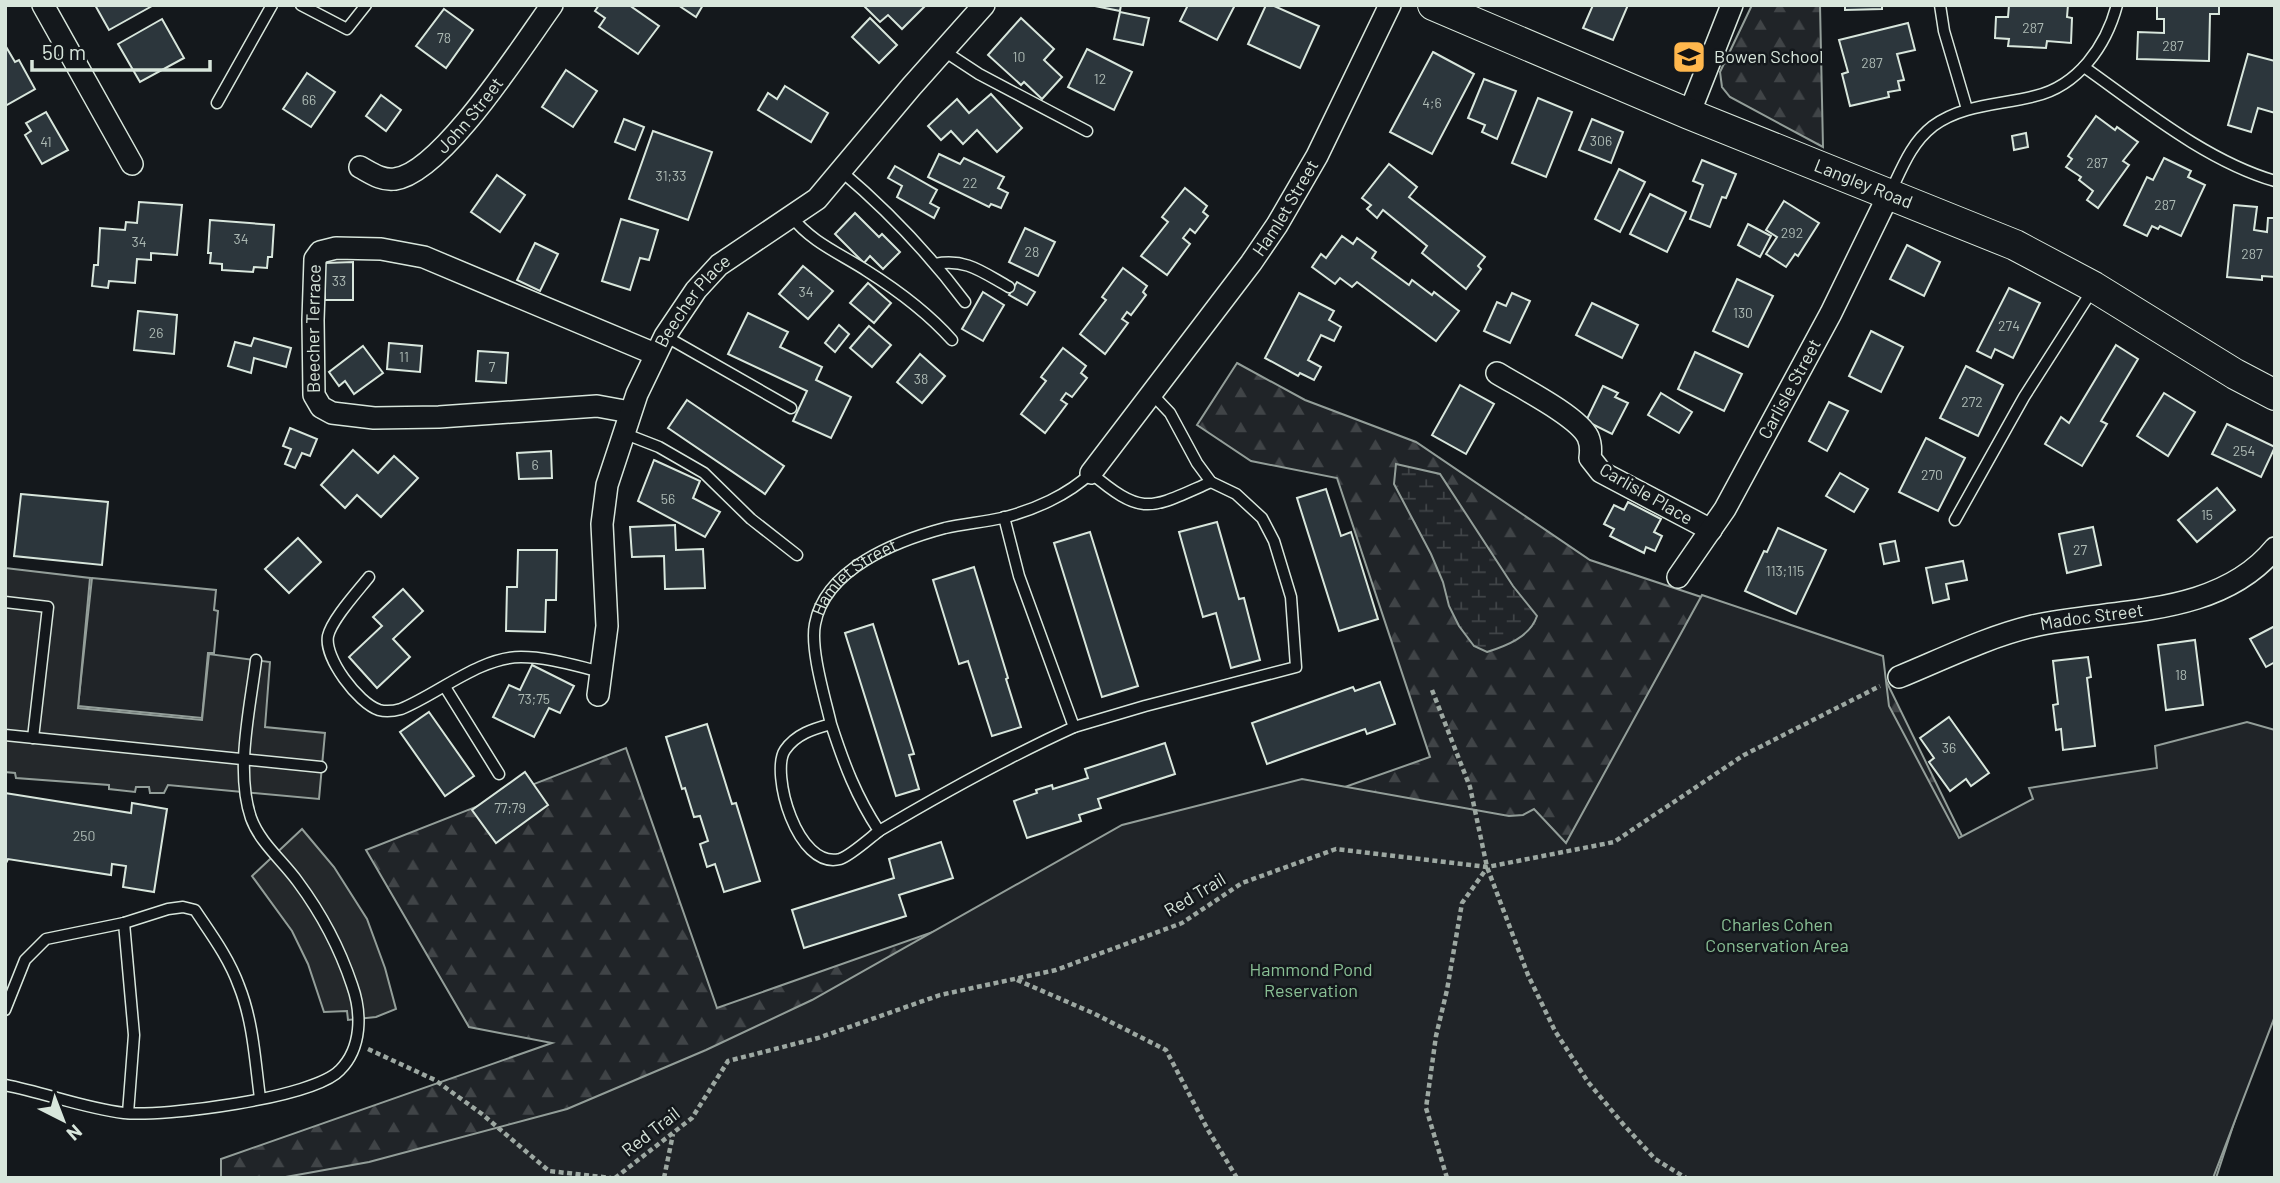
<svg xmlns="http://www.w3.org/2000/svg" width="2280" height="1183" font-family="Barlow,sans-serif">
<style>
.forest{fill:url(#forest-firs);stroke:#939e99;stroke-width:2}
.wetland{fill:url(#wetland-marsh);stroke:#939e99;stroke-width:2}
.park{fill:#202428;stroke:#939e99;stroke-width:2}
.parking{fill:#24282b;stroke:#939e99;stroke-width:2}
.building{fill:#2c363c;stroke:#d8e6dc;stroke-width:2}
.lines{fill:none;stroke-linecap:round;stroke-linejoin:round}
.lane-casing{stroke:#d8e6dc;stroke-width:13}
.street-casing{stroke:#d8e6dc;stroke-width:24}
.secondary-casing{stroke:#d8e6dc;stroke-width:32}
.path{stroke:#9da8a2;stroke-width:4.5;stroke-dasharray:5 3.5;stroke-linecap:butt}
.lane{stroke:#14181c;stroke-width:10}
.street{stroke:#14181c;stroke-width:21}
.secondary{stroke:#14181c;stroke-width:30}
.labels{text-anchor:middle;stroke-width:5;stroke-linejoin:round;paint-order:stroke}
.number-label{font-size:14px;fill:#adbab4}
.poi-label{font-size:18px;fill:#d8e6dc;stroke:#14181c;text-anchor:start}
.street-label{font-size:18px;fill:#d8e6dc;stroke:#14181c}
.park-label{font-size:18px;fill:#8ac095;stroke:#14181c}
</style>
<defs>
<pattern id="forest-firs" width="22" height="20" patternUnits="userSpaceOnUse" patternTransform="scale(1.75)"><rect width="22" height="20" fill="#202428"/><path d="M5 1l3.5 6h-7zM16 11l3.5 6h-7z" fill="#404447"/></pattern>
<pattern id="wetland-marsh" width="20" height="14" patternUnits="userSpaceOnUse" patternTransform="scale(1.75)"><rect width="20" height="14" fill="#202428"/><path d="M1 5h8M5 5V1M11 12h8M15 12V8" fill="none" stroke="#404447"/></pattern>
</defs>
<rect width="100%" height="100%" fill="#14181c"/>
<!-- forest -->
<g class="forest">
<path d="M1752 5H1820L1823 147 1730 97 1722 87 1720 72Z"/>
<path d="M1237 363 1305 400 1416 442 1590 560 1873 654 1982 877 2262 1037 2216 1178H221V1159L552 1043 469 1027 366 850 626 748 717 1008 1430 757 1337 478 1251 461 1197 425Z"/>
</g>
<!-- wetland -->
<path class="wetland" d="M1396 464 1440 474 1513 586 1537 616C1530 637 1506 646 1487 652L1474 646 1459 626 1449 606 1443 582 1431 554 1394 484Z"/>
<!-- park -->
<g class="park">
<path d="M92 578 216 590 214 610 218 611 214 653H208L202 718 78 706Z"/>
<path d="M1702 595 1883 656 1889 706 1959 838 2033 799 2029 788 2157 768 2155 746 2247 722 2275 730V1016L2213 1178H280L369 1162 567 1109 706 1050 812 1000 1122 825 1302 779 1509 816 1523 815 1534 809 1566 843Z"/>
</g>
<!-- parking -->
<g class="parking">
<path d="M5 568 90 578 78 708 202 720 209 654 270 662 265 727 325 733 319 799 168 785 164 793H150L149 787H136L135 792 109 789V785L16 778 15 773 5 772Z"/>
<path d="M302 829 334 867 367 919 385 968 396 1009 376 1017 348 1020 347 1011 324 1012 308 964 292 931 252 876Z"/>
</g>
<!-- building -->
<g class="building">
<path d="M95 5H152V6L109 30Z"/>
<path d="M599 5H634L632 7 659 26 638 54 599 27 605 18 595 11Z"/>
<path d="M678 5H703L696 17Z"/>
<path d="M863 5H925V6L902 29 888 15 880 22Z"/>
<path d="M1090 5H1121L1120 11Z"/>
<path d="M1188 5H1235L1217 40 1180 21Z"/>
<path d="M1266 5H1272L1319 26 1300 68 1248 44Z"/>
<path d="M1593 5H1628L1613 40 1583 28Z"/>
<path d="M1845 5H1882V9L1845 10Z"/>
<path d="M2009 5H2068L2067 17 2072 18 2071 43 2047 41 2046 48 2008 46 2009 39 1995 38 1996 17H2008Z"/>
<path d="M2157 5H2219V14H2210L2209 61 2137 59 2138 32 2164 33V19H2157Z"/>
<path d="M444 9 473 30 446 68 416 46Z"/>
<path d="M1120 12 1149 18 1143 45 1114 39Z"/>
<path d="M870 18 897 45 879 63 852 37Z"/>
<path d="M1021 18 1054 49 1044 60 1062 77 1042 99 1024 82 1021 85 988 55Z"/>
<path d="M162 19 184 58 140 82 118 44Z"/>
<path d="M1908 23 1915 50 1897 54 1904 80 1898 81 1900 90 1888 92 1889 97 1850 106 1842 74 1848 72 1839 40Z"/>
<path d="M5 45 15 62 19 60 35 89 5 106Z"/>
<path d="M1087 49 1132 72 1114 110 1068 87Z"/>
<path d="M1433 52 1474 74 1432 154 1390 132Z"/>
<path d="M2248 54 2275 61V113L2258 108 2251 132 2228 125Z"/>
<path d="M566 70 597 91 573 127 542 107Z"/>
<path d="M307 73 335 92 311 127 283 109Z"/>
<path d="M1484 79 1516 91 1497 139 1482 132 1485 125 1468 118Z"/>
<path d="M785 86 828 113 811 142 758 110 768 93 777 99Z"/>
<path d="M991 94 1022 128 997 152 977 130 963 144 951 131 941 140 928 126 957 99 969 113Z"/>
<path d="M381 95 401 110 386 131 366 116Z"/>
<path d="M1538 98 1572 112 1546 177 1512 163Z"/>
<path d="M46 112 68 150 42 164 25 135 31 131 26 123Z"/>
<path d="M2096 116 2115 130 2117 127 2138 142 2123 161 2129 165 2098 208 2087 200 2093 191 2079 180 2081 177 2066 167 2072 159 2068 156Z"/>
<path d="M624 119 644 127 635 150 615 142Z"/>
<path d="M1592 119 1623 132 1611 163 1579 150Z"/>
<path d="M653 131 712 152 688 220 629 199Z"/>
<path d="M2026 133 2028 147 2014 150 2012 136Z"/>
<path d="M939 154 960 164 964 158 1004 177 998 188 1008 193 1001 208 991 204 989 207 928 177Z"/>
<path d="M2164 158 2191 171 2188 177 2205 185 2181 236 2160 226 2158 229 2152 226 2147 236 2124 225 2147 177 2153 180Z"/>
<path d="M1702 160 1736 174 1726 198 1722 197 1710 227 1690 219 1703 185 1693 181Z"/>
<path d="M1389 164 1417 187 1409 197 1485 257 1478 266 1481 269 1466 289 1422 253 1427 246 1383 210 1377 218 1367 209 1371 205 1362 198Z"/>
<path d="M895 166 937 190 930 203 939 208 934 218 897 197 902 186 888 178Z"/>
<path d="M1619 169 1645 182 1620 232 1595 219Z"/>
<path d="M497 175 525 195 500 232 471 212Z"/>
<path d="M1185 188 1207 206 1203 212 1208 216 1195 233 1190 229 1183 238 1190 244 1167 275 1141 256 1168 222 1162 217Z"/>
<path d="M1650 194 1686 212 1667 252 1630 234Z"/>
<path d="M1784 201 1819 223 1798 256 1795 254 1786 267 1766 254 1777 237 1766 230Z"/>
<path d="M139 202 182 205 177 255 151 253V260L137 259 135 283 109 281 108 288 92 286 94 265H98L100 228 125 230 126 222 137 223Z"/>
<path d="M2234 205 2257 207 2254 230 2267 232 2268 218H2275V277L2262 276V280L2227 277Z"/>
<path d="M855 213 879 237 882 234 900 252 883 269 870 256 864 263 835 234Z"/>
<path d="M621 219 658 230 649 260 640 258 630 290 602 281Z"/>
<path d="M210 220 274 225 272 257H268L267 268 254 267 253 272 222 270V264L210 263 211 253H208Z"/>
<path d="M1748 224 1771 236 1760 257 1738 245Z"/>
<path d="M1025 228 1055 242 1038 276 1009 262Z"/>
<path d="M1342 236 1353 244 1357 238 1376 252 1372 258 1409 285 1412 280 1432 295 1434 292 1459 311 1436 341 1357 282 1352 287 1340 278 1335 284 1312 267 1321 254 1326 258Z"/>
<path d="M535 243 558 254 540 291 517 280Z"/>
<path d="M1907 245 1940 262 1924 296 1890 279Z"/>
<path d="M353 262V300H325V263Z"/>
<path d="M803 266 833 291 808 319 779 294Z"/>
<path d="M1123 268 1147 286 1143 292 1146 295 1131 315 1127 312 1122 319 1128 323 1105 354 1080 334 1106 300 1102 297Z"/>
<path d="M1737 279 1773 296 1748 347 1713 331Z"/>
<path d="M1017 282 1035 292 1027 305 1009 295Z"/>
<path d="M868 283 891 303 874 323 850 303Z"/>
<path d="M2009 288 2040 303 2013 358 1995 349 1991 358 1977 351Z"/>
<path d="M983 292 1004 305 983 341 962 329Z"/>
<path d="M1299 293 1334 311 1329 320 1341 327 1334 341 1321 335 1308 360 1321 367 1314 380 1300 373 1298 376 1265 358Z"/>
<path d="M1512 293 1530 301 1510 343 1484 331 1497 302 1506 306Z"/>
<path d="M1592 303 1638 325 1622 358 1576 335Z"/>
<path d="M138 311 177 315 174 354 134 350Z"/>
<path d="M748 313 788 332 780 347 822 367 816 380 851 397 831 438 793 421 807 391 728 354Z"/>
<path d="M839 325 849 334 835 352 825 343Z"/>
<path d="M869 326 891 345 872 367 850 348Z"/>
<path d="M1871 331 1903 347 1881 392 1849 376Z"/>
<path d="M254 338 291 348 286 367 254 358 251 373 228 366 235 342 251 346Z"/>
<path d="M389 343 422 346 420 372 387 369Z"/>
<path d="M2116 345 2138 359 2101 421 2107 424 2082 466 2045 444 2061 417 2069 423Z"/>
<path d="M363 346 383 373 354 394 345 381 339 386 329 372Z"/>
<path d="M1063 348 1086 366 1081 373 1087 378 1072 397 1066 393 1061 400 1067 404 1045 433 1021 414 1046 381 1041 377Z"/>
<path d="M478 351 508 353 506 383 476 381Z"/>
<path d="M1695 352 1742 374 1724 411 1678 389Z"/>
<path d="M920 354 945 376 922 403 897 382Z"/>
<path d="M1966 366 2003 385 1978 436 1940 418Z"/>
<path d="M1460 385 1494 404 1466 454 1432 435Z"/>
<path d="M1603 386 1618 393 1615 397 1628 403 1612 434 1586 421Z"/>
<path d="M1661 393 1692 412 1679 433 1648 415Z"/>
<path d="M2164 393 2195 412 2168 456 2137 436Z"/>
<path d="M687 400 784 466 765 494 668 428Z"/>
<path d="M1829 402 1848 411 1827 451 1809 441Z"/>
<path d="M2227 424 2275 447 2261 477 2212 454Z"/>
<path d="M290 428 317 439 310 456 302 453 295 468 285 464 291 449 283 446Z"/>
<path d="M1926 438 1965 458 1938 511 1899 492Z"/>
<path d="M353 450 378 473 394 456 418 478 381 517 357 495 345 508 321 485Z"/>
<path d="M551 451 552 478 519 479 517 453Z"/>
<path d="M654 460 700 481 693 498 720 512 705 537 638 501Z"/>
<path d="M1840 473 1868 489 1854 512 1826 496Z"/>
<path d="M2217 488 2235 510 2197 542 2178 520Z"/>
<path d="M1326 489 1341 536 1351 532 1378 619 1339 631 1297 498Z"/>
<path d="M21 494 108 502 102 565 14 556Z"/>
<path d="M1628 502 1661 519 1654 532 1662 536 1655 551 1646 547 1644 553 1610 536 1614 529 1604 524 1614 505 1624 510Z"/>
<path d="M1217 522 1239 599 1244 598 1260 660 1231 668 1216 613 1203 617 1179 532Z"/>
<path d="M675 525 676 550 703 549 705 588 665 589 664 556 632 557 630 527Z"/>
<path d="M2093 527 2101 565 2067 573 2059 534Z"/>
<path d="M1778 528 1826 550 1796 614 1745 591 1764 551 1767 552Z"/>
<path d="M1090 532 1138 686 1102 697 1054 543Z"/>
<path d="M298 538 321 562 289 593 265 569Z"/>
<path d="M1895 541 1899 561 1884 564 1880 544Z"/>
<path d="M518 550H557L556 600H546L545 632 506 631 507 587H517Z"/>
<path d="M1963 561 1967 580 1946 584 1949 599 1933 603 1926 568Z"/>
<path d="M974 567 1008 678 1006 679 1021 727 992 736 968 661 959 664 933 580Z"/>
<path d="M403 589 423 611 393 639 410 657 377 688 349 657 382 626 373 617Z"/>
<path d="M873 624 914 754 909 755 919 789 896 796 845 633Z"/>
<path d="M2275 626V662L2266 667 2250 639Z"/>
<path d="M2195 640 2203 705 2166 710 2158 645Z"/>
<path d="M2088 657 2091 677 2087 678 2095 746 2063 750 2061 729 2056 730 2053 705 2058 704 2053 661Z"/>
<path d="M532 665 574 686 560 713 549 708 534 737 493 717 509 685 520 690Z"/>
<path d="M1380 682 1395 724 1367 734 1365 729 1267 764 1252 723 1353 687 1355 691Z"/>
<path d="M429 712 474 776 445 796 400 732Z"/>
<path d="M1949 717 1989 773 1971 786 1966 779 1950 791 1929 762 1934 758 1920 738Z"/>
<path d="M707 724 732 804 736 803 760 881 724 892 715 864 707 867 700 844 708 841 700 816 694 817 685 788 682 789 666 737Z"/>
<path d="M1165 743 1175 774 1098 799 1101 808 1079 815 1081 821 1027 838 1014 801 1037 793 1036 790 1052 785 1053 789 1088 778 1085 769Z"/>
<path d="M525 772 548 805 496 843 472 810Z"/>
<path d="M5 793 131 813 132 803 167 809 154 892 123 887 126 866 112 864 111 875 8 859 5 865Z"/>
<path d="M941 842 953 878 899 895 906 916 804 948 792 910 894 878 889 859Z"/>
</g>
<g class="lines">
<defs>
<g id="lane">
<path d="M301 5 347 29 366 5"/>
<path d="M1940 5 1944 31 1967 109"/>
<path d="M944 51 979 74 1087 131"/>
<path d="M2084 67C2142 108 2206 161 2275 181"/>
<path d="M217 103 272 5"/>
<path d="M841 171C886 209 929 254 965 302"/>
<path d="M1890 193C1902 168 1911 143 1933 126 1963 104 2001 105 2035 96 2078 86 2106 46 2117 5"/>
<path d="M792 217C811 242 841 254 867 271 897 290 928 313 952 340"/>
<path d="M935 264C966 258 982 272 1009 287"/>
<path d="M665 336 791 408"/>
<path d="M623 433 659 447 704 473 751 519 797 555"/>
<path d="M1955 520 2024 397 2093 289"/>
<path d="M369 577C358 591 332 619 328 636 324 658 358 703 379 710 386 712 394 711 401 709 438 694 480 657 521 657 548 657 576 666 602 672"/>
<path d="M5 602 48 607 33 738"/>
<path d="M445 687 499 774"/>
<path id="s1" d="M831 724C844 764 856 796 879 831 870 838 850 856 840 859 797 870 770 772 785 750 796 734 813 729 831 724 825 698 810 649 815 624 825 569 896 541 945 528 963 524 983 522 1002 518 1034 510 1068 495 1091 473 1144 518 1151 508 1211 482"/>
<path d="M1074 727 1145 706 1296 667 1291 597 1274 541 1262 518 1236 494 1211 482 1197 463 1170 413 1152 394"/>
<path d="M5 735 321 767"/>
<path d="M879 831C943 793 1006 758 1074 727L1019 576 1004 517"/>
<path d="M124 923 134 1035 128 1113"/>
<path d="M5 1010 25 960 46 939 124 923 168 909 183 907 195 910C211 934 229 958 239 986 253 1021 255 1060 260 1098"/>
<path d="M5 1085C46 1093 83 1108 124 1113 164 1117 314 1098 340 1070 362 1048 362 1013 352 985 340 949 321 913 298 882 283 861 260 843 251 818 235 771 250 709 256 660"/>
</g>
<g id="street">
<path d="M43 5 132 164"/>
<path d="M1689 114 1732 5"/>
<path id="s2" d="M360 167C371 173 382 181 395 179 442 173 523 45 552 5"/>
<path d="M1497 373C1518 386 1578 416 1588 437 1591 444 1591 451 1590 458L1601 472 1711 530"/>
<path id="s3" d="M630 412 597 406 439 417 374 418 332 413 321 407 314 395 313 320 315 259 320 252 336 248 381 249 424 257 655 354"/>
<path id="s4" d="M1091 473 1251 263 1277 225 1317 156 1390 5"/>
<path id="s5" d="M1678 577 1725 509 1831 313 1889 194"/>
<path id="s6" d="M1899 677C1943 659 1987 637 2033 626 2114 608 2218 618 2275 548"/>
<path id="s7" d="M598 695 607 626 602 524 607 485 637 394 665 336 696 290 719 265 817 199 911 87 984 5"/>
</g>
<g id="secondary">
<path id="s8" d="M1433 5 1689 114 2015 245 2094 287 2235 374 2275 395"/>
</g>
</defs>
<!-- lane casing -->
<use href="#lane" class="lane-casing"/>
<!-- street casing -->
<use href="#street" class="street-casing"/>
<!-- secondary casing -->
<use href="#secondary" class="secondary-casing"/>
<!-- path -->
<g class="path">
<path d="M1432 690 1470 787 1487 867 1528 975 1555 1031 1588 1082 1623 1124 1655 1159 1686 1178"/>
<path d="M1017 980 1093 1013 1166 1050 1208 1130 1237 1178"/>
<path d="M368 1049 435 1080 482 1114 549 1171 611 1178"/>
<path d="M615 1178 692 1118 728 1061 818 1038 940 995 1056 970 1182 923 1242 883 1336 849 1487 867 1614 842 1744 755 1880 686"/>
<path d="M664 1178 673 1134"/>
<path d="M1447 1178 1426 1108 1436 1036 1447 990 1462 903 1487 868"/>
</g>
<!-- lane -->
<use href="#lane" class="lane"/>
<!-- street -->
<use href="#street" class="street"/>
<!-- secondary -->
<use href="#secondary" class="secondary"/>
</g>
<!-- icons -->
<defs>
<symbol id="school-square" viewBox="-11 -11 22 22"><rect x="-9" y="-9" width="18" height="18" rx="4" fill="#ffb74d" stroke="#14181c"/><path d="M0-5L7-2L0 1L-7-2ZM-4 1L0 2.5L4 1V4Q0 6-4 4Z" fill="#111"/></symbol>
</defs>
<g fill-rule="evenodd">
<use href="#school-square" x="1670" y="38" width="38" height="38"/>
</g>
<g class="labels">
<!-- number labels -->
<g class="number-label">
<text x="2033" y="33">287</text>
<text x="444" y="43">78</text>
<text x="2173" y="51">287</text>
<text x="1019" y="62">10</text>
<text x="1872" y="68">287</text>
<text x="1100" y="84">12</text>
<text x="309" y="105">66</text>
<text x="1432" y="108">4;6</text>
<text x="1601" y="146">306</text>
<text x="46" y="147">41</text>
<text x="2097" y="168">287</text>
<text x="671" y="181">31;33</text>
<text x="970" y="188">22</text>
<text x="2165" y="210">287</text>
<text x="1792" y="238">292</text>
<text x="241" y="244">34</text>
<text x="139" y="247">34</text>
<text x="1032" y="257">28</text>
<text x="2252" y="259">287</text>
<text x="339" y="286">33</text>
<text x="806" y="297">34</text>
<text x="1743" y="318">130</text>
<text x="2009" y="331">274</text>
<text x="156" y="338">26</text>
<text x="404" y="362">11</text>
<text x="492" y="372">7</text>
<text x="921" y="384">38</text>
<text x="1972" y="407">272</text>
<text x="2244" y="456">254</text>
<text x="535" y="470">6</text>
<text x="1932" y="480">270</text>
<text x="668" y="504">56</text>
<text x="2207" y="520">15</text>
<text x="2080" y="555">27</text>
<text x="1785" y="576">113;115</text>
<text x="2181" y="680">18</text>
<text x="534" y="704">73;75</text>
<text x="1949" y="753">36</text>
<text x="510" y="813">77;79</text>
<text x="84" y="841">250</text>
</g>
<!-- poi labels -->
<g class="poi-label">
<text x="1714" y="63">Bowen School</text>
</g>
<!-- street labels -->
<g class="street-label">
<text dy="6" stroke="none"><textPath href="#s2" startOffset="138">John Street</textPath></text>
<text dy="6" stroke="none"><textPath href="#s8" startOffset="466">Langley Road</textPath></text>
<text dy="6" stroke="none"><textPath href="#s4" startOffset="329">Hamlet Street</textPath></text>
<text dy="6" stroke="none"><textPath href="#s7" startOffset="416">Beecher Place</textPath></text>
<text dy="6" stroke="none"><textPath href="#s3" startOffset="392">Beecher Terrace</textPath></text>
<text dy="6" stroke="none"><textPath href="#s5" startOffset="219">Carlisle Street</textPath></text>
<text transform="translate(1646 494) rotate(30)" y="6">Carlisle Place</text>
<text dy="6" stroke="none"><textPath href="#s1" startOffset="525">Hamlet Street</textPath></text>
<text dy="6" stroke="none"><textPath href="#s6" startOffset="203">Madoc Street</textPath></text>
<text transform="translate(1195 895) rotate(-31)" y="6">Red Trail</text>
<text transform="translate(651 1132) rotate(-38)" y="6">Red Trail</text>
</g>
<!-- park labels -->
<g class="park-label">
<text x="1777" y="931">Charles Cohen<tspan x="1777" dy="21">Conservation Area</tspan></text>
<text x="1311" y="976">Hammond Pond<tspan x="1311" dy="21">Reservation</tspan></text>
</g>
</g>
<!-- border -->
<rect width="2280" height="1183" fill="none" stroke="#d8e6dc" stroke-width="14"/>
<!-- north arrow -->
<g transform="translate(63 1120) rotate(138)" stroke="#14181c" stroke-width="5" paint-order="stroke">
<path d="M0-5L12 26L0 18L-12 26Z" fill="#d8e6dc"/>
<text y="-10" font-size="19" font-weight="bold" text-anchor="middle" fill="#d8e6dc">N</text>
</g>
<!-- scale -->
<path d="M32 60v10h178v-10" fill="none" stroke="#d8e6dc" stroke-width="3.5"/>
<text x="42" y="60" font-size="21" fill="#d8e6dc" stroke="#14181c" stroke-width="5" paint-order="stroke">50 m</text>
</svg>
